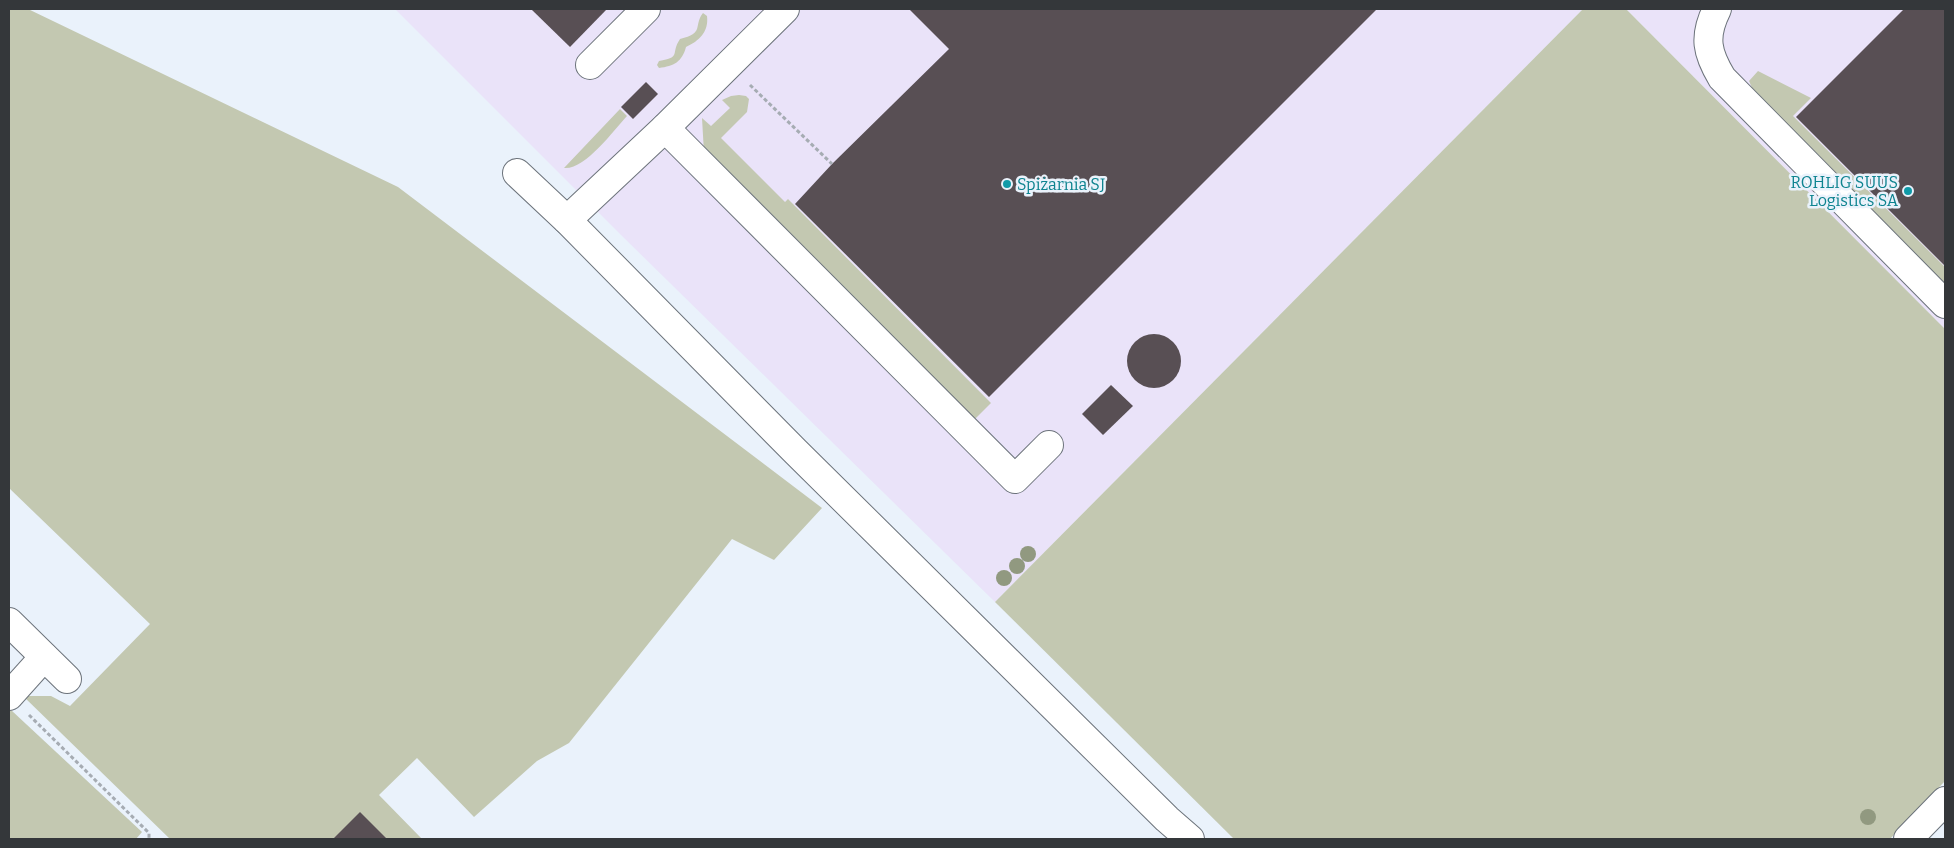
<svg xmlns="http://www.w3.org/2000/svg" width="1954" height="848" font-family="Bitter,serif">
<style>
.commercial{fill:#eae3f9}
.green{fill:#c3c8b1}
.building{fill:#584f54}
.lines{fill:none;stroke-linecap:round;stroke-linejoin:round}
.minor-casing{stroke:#6c737b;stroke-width:30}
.path{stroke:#a6acb3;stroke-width:3;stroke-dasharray:4 2.5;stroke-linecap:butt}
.minor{stroke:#fff;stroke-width:28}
.tree{fill:#919980}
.culture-dot{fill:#0f9aa8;stroke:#eaf2fb;stroke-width:2}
.labels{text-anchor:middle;stroke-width:5;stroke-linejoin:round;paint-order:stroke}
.culture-label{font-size:16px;fill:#0d838f;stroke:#eaf2fb;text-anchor:end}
</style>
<rect width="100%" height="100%" fill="#eaf2fb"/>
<!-- commercial -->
<g class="commercial">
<path d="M395 9H1583L995 602 619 233Z"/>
<path d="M1626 9H1945V329Z"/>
</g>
<!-- green -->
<g class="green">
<path d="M9 9H28L398 187 822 508 774 560 732 539 569 743 537 761 474 817 417 758 379 795 422 839H170L23 696H51L70 706 150 624 9 488Z"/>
<path d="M1583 9H1626L1945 329V781L1890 839H1234L995 602Z"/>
<path d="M703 13 707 16C709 32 699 41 686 47 682 62 674 66 659 68L657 65 659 61C682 57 670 54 680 39 705 33 693 26 703 13Z"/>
<path d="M1758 71 1811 98 1793 116 1945 267V284L1753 90 1749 81Z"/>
<path d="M739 95 746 96 749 99 747 112 721 138 785 202 788 199 991 403 971 423 704 153 702 118 711 126 730 108 722 100 731 96Z"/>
<path d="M620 109 627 116C613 131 585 170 564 168Z"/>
<path d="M11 710 142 832 136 839H9V712Z"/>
</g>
<!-- building -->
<g class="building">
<path d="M531 9H607L570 47Z"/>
<path d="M909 9H1377L989 397 795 204 832 164 949 49Z"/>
<path d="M1904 9H1945V266L1796 117Z"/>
<path d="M646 82 658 94 633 119 621 107Z"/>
<circle cx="1154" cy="361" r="27"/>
<path d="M1111 385 1133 406 1103 435 1082 414Z"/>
<path d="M360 812 387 839H333Z"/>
</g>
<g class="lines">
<defs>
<g id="minor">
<path d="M1717 9C1703 37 1707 53 1722 78L1945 304"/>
<path d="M590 65 646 9"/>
<path d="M665 128 1015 479 1049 445"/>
<path d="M517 173 567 220 795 451 1167 819 1190 839"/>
<path d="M567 220 665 128 785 9"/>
<path d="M9 622 67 679"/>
<path d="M9 696 44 657"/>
<path d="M1908 839 1945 801"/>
</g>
</defs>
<!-- minor casing -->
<use href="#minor" class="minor-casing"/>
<!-- path -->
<g class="path">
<path d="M750 85 832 164"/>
<path d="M29 715 149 833V839"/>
</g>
<!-- minor -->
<use href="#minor" class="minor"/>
</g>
<!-- trees -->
<g class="tree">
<circle cx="1028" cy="554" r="8"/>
<circle cx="1017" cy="566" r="8"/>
<circle cx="1004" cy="578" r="8"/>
<circle cx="1868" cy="817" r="8"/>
</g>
<!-- markers -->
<g class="culture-dot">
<circle cx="1007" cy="184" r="5"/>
<circle cx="1908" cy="191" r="5"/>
</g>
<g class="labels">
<!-- culture labels -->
<g class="culture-label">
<text x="1898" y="188">ROHLIG SUUS<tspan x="1898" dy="18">Logistics SA</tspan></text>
<text x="1017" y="190" text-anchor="start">Spiżarnia SJ</text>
</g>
</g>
<!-- border -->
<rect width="1954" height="848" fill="none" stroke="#34373a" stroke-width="20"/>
</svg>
